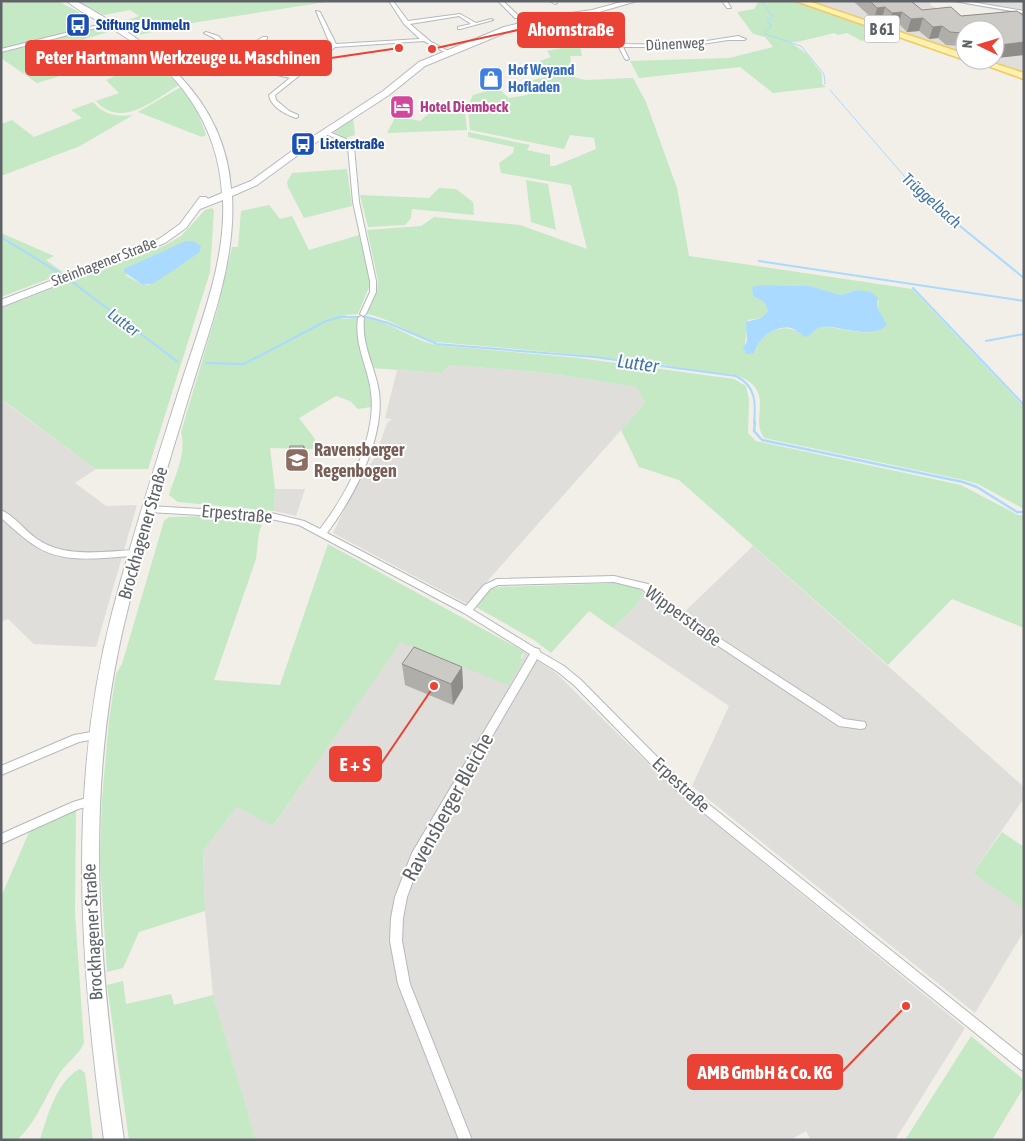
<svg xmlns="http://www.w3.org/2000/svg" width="1025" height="1141" font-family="'Asap Condensed',sans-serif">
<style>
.industrial{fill:#e0deda}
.green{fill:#c5e8c5;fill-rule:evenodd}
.water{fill:#aadaff}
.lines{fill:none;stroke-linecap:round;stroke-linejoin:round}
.stream-far2{stroke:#aadaff;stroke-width:1}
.stream-far1{stroke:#aadaff;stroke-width:2}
.stream{stroke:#aadaff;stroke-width:2.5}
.minor-casing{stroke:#b5b8bc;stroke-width:2}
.secondary-casing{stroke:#b6babf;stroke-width:2}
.primary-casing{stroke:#f2c960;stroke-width:3}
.minor{fill:#fff;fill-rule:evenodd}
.secondary{fill:#fff;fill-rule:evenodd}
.primary{fill:#fff2af;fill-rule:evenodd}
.wall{fill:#afaea9}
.shaded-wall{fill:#8f8d8a}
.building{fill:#cccac5;stroke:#8f8d8a}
.labels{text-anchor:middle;stroke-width:4;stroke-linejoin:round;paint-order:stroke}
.far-transit-label{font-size:15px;font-weight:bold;fill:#164399;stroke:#fff;text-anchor:start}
.far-street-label{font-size:15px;fill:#5f6368;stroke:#fff}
.far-shop-label{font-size:15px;font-weight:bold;fill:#366cbe;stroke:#fff;text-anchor:start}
.far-hotel-label{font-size:15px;font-weight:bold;fill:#b23c85;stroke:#fff;text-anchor:start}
.shield{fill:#fff;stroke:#8f9295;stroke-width:1}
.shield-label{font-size:16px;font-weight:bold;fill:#5f6368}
.far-water-label{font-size:16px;font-style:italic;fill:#4174aa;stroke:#fff}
.education-label{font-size:18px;font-weight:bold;fill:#785e54;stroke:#fff;text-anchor:start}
.street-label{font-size:18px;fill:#5f6368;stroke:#fff}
.water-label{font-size:19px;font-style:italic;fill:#4174aa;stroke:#fff}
.near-street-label{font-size:21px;fill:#5f6368;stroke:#fff}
.leader{fill:none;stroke:#ea4335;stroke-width:2}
.callout-dot{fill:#ea4335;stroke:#fff;stroke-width:2}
.callout{fill:#ea4335;stroke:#ea4335;stroke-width:2}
.callout-label{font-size:19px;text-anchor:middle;font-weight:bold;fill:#fff}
</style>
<rect width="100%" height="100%" fill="#f1efe8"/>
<!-- industrial -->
<g class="industrial">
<path d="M808 1H928L932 6 948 12 955 18 1001 14 1002 11 948 1H1024V73L985 60H995V30H965V54Z"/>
<path d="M450 365 540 372 636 387 645 403 467 604 333 533 359 479 374 459 387 423 392 419 385 418 397 370 442 373Z"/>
<path d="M3 401 96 469 75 483 106 506 137 505 96 647 34 644 8 619 1 622V402Z"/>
<path d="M275 489H305L296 516 274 511Z"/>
<path d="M753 546 1024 787V798L973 873 1024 909V931L975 1013 692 786 729 706 613 628 637 605 643 592 677 619Z"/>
<path d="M401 641 508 684 525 652 556 673 679 794 965 1028 895 1140H811L806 1131 790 1140H256L213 995 205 911 203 851 237 807 274 825Z"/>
</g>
<!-- green -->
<g class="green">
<path d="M10 1H58L88 17 75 26V30L1 49V4Z"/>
<path d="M77 1H332L198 22 139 35 119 23 139 16 130 10 104 15Z"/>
<path d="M759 1H792L889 33 862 41 847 33 838 35 834 33 797 42H790L807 54 822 74V84L826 87 773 93 740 67 639 78 630 61 729 58 773 47 765 37 753 34 737 12 754 9Z"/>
<path d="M107 26 114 30 76 42 90 56 132 42 179 85C155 99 121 130 96 101L119 93 106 80 119 74 115 71 105 74 97 65 37 83 1 58V53Z"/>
<path d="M564 34 569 41 579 40 582 56H570L573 77 585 80 633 78 646 102 677 188 689 256 912 289 1024 407V509L978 484 964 480 764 438C751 419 770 400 751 383 737 371 718 374 700 371 613 356 525 350 436 342 412 336 393 319 367 314L377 292 378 280 367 230 421 226 434 217 520 225 587 249 571 185 501 173 499 163 513 153 514 147 468 137V132L530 145 527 150 550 155V166H555L596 149 594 138 570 135 564 149 470 130 468 106 473 95 498 88 509 98 528 95 520 83 555 75 540 61 551 57 547 51 572 46 556 35ZM763 285 810 286 841 295 857 290 879 301 877 307 886 325C871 341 841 326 822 327 815 328 807 332 800 334 783 320 759 334 754 353L744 352 748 320 761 318 768 311 764 302 753 296Z"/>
<path d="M181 87C194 100 200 118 206 135L202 137 138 112Z"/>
<path d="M93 102C104 115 117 117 133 115L80 146 1 176V124L12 120 34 137 82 118 71 110Z"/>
<path d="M438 106 465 112 467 130 387 133 396 116 420 121Z"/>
<path d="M353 118 355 135 346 138 334 132Z"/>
<path d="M347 169 352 206 304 218 288 187 287 182 292 173Z"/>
<path d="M526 180 548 184 556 230 531 222Z"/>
<path d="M439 188 456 189 473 202 474 215 412 209 411 218 405 225 368 227 360 195 429 198Z"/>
<path d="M269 205 280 219 292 216 309 250 359 235 371 282 358 314 346 315 342 319 357 318C354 349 372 377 371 407L358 409 350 401 336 396 299 418 315 439 313 449 270 448 275 489 274 511 178 502 169 495C175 476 187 452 181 432L217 311 232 247H238L241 211Z"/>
<path d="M212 208 214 210 210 272 148 469H96L4 401 1 402V308L166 245 181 236 205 210ZM196 255 148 285H143L125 275Z"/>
<path d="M1 233 54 256 46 260 64 273 1 297Z"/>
<path d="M364 317C390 321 411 340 437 345L579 358 734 379 746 386 749 399 748 433 756 441 961 485 1018 515H1024V628L952 599 888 665 679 480 639 467 621 430 645 403 636 387 540 372 450 365 442 373 372 368 362 326Z"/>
<path d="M218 516 263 521 259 533 256 559 214 680 280 685 328 544 525 652 521 656V665L508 685 401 642 273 826 237 807 203 851 205 911 139 932 123 968 107 972 100 861 102 800 109 720 116 674 122 664 164 521 169 517Z"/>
<path d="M621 583C630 585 638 586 643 592L637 605 613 628 589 611 551 653 534 640 476 607 490 590 498 587Z"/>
<path d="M76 810 75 913 84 1043C79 1054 70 1060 62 1070 46 1093 38 1121 17 1140H1V897L30 830Z"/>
<path d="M1002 832 1024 847V909L973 873Z"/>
<path d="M123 981 126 1004 171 994 174 1005 213 995 256 1140H129L107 985Z"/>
<path d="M971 1036 1024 1080V1087L992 1140H905Z"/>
<path d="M80 1069 85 1073 93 1140H40C47 1117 57 1080 80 1069Z"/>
</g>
<!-- water -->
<g class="water">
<path d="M186 241H193L201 246 199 253 154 283 143 285 124 272V269Z"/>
<path d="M763 285 810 286 841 295 857 290 871 292 878 298 877 307 887 325C870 341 841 325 821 327 814 328 813 335 805 337 800 334 796 330 791 328 775 325 758 338 754 353L746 354 743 349 747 341 746 322 761 318 768 311 764 302 753 296 752 287Z"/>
</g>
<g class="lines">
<!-- stream-far2 -->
<g class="stream-far2">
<path d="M761 1 773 16 767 22 772 26 766 30 765 34 801 46 824 74 825 84"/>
<path d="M830 90 911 184"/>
</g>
<!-- stream-far1 -->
<g class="stream-far1">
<path d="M910 183 918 192 1024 278"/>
<path d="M1 237 61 274"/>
<path d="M759 261 1024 301"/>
<path d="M71 281 178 362"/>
<path d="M913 288 1024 405"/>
<path d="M986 341 1024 334"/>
<path d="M206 363 244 364 326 321 340 317H367L388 323 437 344 594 357 736 376C756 386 756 403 754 423"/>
</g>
<!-- stream -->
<path class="stream" d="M755 422 754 431 762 440 963 482 977 487 1017 512H1024"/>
<defs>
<g id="minor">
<path d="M389 1H393L408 21 460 14 476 23 491 19 493 20 460 29H458V27L471 24 459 16 410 24 431 42 450 52V54H448L424 41 335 47 275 95 276 100 289 111 298 115V117L296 118C285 114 271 107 269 95L290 78 247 68 214 38 204 33 206 32 218 36 236 53 263 37H267V39L239 55 251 66 293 76 331 46 316 11 320 12 336 44 420 39 404 24Z"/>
<path d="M498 1H503L519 16V18H515Z"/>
<path d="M550 1H555L557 3 555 4Z"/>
<path d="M722 1H727L731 8H727Z"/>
<path d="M954 1H966L1024 11V13Z"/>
<path d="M595 10H599L612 25 622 44 682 45 738 36 746 39 744 40H728L682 47H623L629 59 627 60 625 59 608 26 595 12Z"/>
<path d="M110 22 112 23V24L1 52V49Z"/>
<path d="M323 131H327L346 139 354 147 359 202 376 281V292L366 314 363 316 360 314 370 292V281L353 202 348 147 342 141 323 133Z"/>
<path d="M361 316 364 318C361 345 375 366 379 392 385 438 354 497 327 533L466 606 484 585 497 579 614 576 648 584 673 608 844 719 865 722 866 725 865 728 861 729 839 726 667 612 642 589 614 582 498 585 490 589 473 610 535 648 539 649 540 652 564 666 581 680 686 786 1024 1057V1071L1020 1069 678 792 575 686 558 672 537 659 421 859 407 897 403 918 402 941 410 984 472 1140H459L398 984 390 941 391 918 395 897 412 853 530 654 464 613 299 525 271 519 149 512 145 509 149 506 271 513 304 521 320 529C347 494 377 438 371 392 368 367 354 345 358 318Z"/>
<path d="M1 510C15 516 25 531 37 539 66 559 104 551 136 550L140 553 136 556C104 557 66 565 37 547 24 539 13 528 1 518Z"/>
<path d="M97 731 101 732 102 735 101 738 79 742 1 775V766L74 735Z"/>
<path d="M90 797 94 799 95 802 94 805 78 809 1 844V834L73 802Z"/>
</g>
<path id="secondary" d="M67 1H76C151 42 225 96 231 189L251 181 303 143 383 91 419 62 504 27 550 16 592 10 625 1H637L592 14 550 20 510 31 425 66 389 95 309 147 257 185 232 196C236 263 209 330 190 393 168 466 145 538 127 612 83 787 98 963 124 1140H104C80 963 67 787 112 613 132 537 156 462 180 387 199 327 226 263 223 200L200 209 186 228 165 243 1 307V300L159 239 180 224 200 197H206L208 199 222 193C218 123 177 69 119 33 102 22 82 14 67 1Z"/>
<g id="primary">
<path d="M796 1H808L965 54V60Z"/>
<path d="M971 60H984L1024 73V79Z"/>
</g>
</defs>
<!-- minor casing -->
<use href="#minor" class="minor-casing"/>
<!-- secondary casing -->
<use href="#secondary" class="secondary-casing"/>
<!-- primary casing -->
<use href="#primary" class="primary-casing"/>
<!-- minor -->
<use href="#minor" class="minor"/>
<!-- secondary -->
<use href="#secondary" class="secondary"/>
<!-- primary -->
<use href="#primary" class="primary"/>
</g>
<!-- wall -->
<g class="wall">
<path d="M853 1H911L922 10 951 7 961 16 1017 11 1024 16V55L995 58V30H965V51L959 46 946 45 938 38 929 39 919 31 907 32 899 24 888 25 882 19 874 20Z"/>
<path d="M304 446 306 453 303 468H289L287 461Z"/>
<path d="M402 664 462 667 463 688 453 705 405 685Z"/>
</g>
<!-- shaded-wall -->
<g class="shaded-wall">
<path d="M885 7 882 19 874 20 877 8Z"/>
<path d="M902 12 899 24 888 25 892 13Z"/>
<path d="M923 18 919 31 907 32 911 19Z"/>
<path d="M942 26 938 38 929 39 933 27Z"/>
<path d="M1024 42V55L996 58 1000 45Z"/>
<path d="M304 446 306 453 303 468 301 460Z"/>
<path d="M462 667 463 688 453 705 451 684Z"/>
</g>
<!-- building -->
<g class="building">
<path d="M870 1H911L922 10 951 7 961 16 1017 11 1024 16V42L1000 45 995 44V30H965V35L963 33 950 32 942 26 933 27 923 18 911 19 902 12 892 13 885 7 877 8Z"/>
<path d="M290 446H304L301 460 287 461Z"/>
<path d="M414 647 462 667 451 684 402 664Z"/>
</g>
<!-- icons -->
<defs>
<symbol id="bus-square" viewBox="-11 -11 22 22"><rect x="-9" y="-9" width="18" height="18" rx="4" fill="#1a4fb4" stroke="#fff"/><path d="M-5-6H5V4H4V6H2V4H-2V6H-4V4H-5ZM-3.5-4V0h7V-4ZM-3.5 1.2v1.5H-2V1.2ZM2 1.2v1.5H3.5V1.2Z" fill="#fff"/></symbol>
<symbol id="shop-square" viewBox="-11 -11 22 22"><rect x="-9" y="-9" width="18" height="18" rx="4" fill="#3f7fe0" stroke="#fff"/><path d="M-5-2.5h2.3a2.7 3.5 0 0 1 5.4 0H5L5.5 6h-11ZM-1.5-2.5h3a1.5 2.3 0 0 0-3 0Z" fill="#fff"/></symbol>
<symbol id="hotel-square" viewBox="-11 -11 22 22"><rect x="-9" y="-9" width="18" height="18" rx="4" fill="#d1479c" stroke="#fff"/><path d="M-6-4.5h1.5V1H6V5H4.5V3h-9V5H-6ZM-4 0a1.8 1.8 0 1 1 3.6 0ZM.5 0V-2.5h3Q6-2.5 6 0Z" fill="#fff"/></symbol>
<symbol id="school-square" viewBox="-11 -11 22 22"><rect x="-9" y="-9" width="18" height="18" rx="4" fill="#8d6e63" stroke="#fff"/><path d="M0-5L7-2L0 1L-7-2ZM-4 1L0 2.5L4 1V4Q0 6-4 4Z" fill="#fff"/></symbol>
</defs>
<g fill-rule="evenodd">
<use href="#bus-square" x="64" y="11" width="28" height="28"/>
<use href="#shop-square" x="477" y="65" width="28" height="28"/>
<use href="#hotel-square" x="388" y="93" width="28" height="28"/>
<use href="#bus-square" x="289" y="130" width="28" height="28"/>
<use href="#school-square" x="283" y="446" width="28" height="28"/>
</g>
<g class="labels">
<!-- far-transit labels -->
<g class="far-transit-label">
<text x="96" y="30">Stiftung Ummeln</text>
<text x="320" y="149">Listerstraße</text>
</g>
<!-- far-street labels -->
<g class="far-street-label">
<text transform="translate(675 44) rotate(-3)" y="5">Dünenweg</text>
<text transform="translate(104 262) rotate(-21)" y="5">Steinhagener Straße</text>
</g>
<!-- far-shop labels -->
<g class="far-shop-label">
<text x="508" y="75">Hof Weyand<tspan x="508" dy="17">Hofladen</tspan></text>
</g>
<!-- far-hotel labels -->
<g class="far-hotel-label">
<text x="420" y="112">Hotel Diembeck</text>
</g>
<!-- shield labels -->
<rect class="shield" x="864.5" y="15.5" width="35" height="27" rx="4"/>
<g class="shield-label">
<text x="882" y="35">B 61</text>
</g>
<!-- far-water labels -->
<g class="far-water-label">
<text transform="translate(932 200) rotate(42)" y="6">Trüggelbach</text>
<text transform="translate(124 322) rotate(37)" y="6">Lutter</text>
</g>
<!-- education labels -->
<g class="education-label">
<text x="314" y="456">Ravensberger<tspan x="314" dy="21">Regenbogen</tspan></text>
</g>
<!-- street labels -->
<g class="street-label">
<text transform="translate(237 514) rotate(5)" y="6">Erpestraße</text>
<text transform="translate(143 533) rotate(-74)" y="6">Brockhagener Straße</text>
<text transform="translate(683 616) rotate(36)" y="6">Wipperstraße</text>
<text transform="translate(681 785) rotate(43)" y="6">Erpestraße</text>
<text transform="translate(93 932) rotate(-93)" y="6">Brockhagener Straße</text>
</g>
<!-- water labels -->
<g class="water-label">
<text transform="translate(638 363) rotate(8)" y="7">Lutter</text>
</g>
<!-- near-street labels -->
<g class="near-street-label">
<text transform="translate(448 807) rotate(-61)" y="7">Ravensberger Bleiche</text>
</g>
</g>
<!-- callouts -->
<path class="leader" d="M432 49L518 30M399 48L331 58M434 686L381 764M906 1006L842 1072"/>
<g class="callout-dot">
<circle cx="432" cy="49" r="5"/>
<circle cx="399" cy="48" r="5"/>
<circle cx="434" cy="686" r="5"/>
<circle cx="906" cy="1006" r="5"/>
</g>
<g class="callout">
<rect x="518" y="13" width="106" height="34" rx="5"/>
<rect x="26" y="41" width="305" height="34" rx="5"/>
<rect x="330" y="747" width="51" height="34" rx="5"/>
<rect x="688" y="1055" width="154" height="34" rx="5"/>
</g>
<g class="callout-label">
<text x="571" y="36">Ahornstraße</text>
<text x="178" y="64">Peter Hartmann Werkzeuge u. Maschinen</text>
<text x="355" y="771">E + S</text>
<text x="765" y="1079">AMB GmbH &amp; Co. KG</text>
</g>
<!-- border -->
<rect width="1025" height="1141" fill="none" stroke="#5f6368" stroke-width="5"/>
<!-- north arrow -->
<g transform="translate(980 45) rotate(275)"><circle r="24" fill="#ffffff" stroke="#bfc1c3"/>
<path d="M0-4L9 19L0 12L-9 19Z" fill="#ea4335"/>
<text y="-8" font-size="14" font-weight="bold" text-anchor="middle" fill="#5f6368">N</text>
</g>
</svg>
